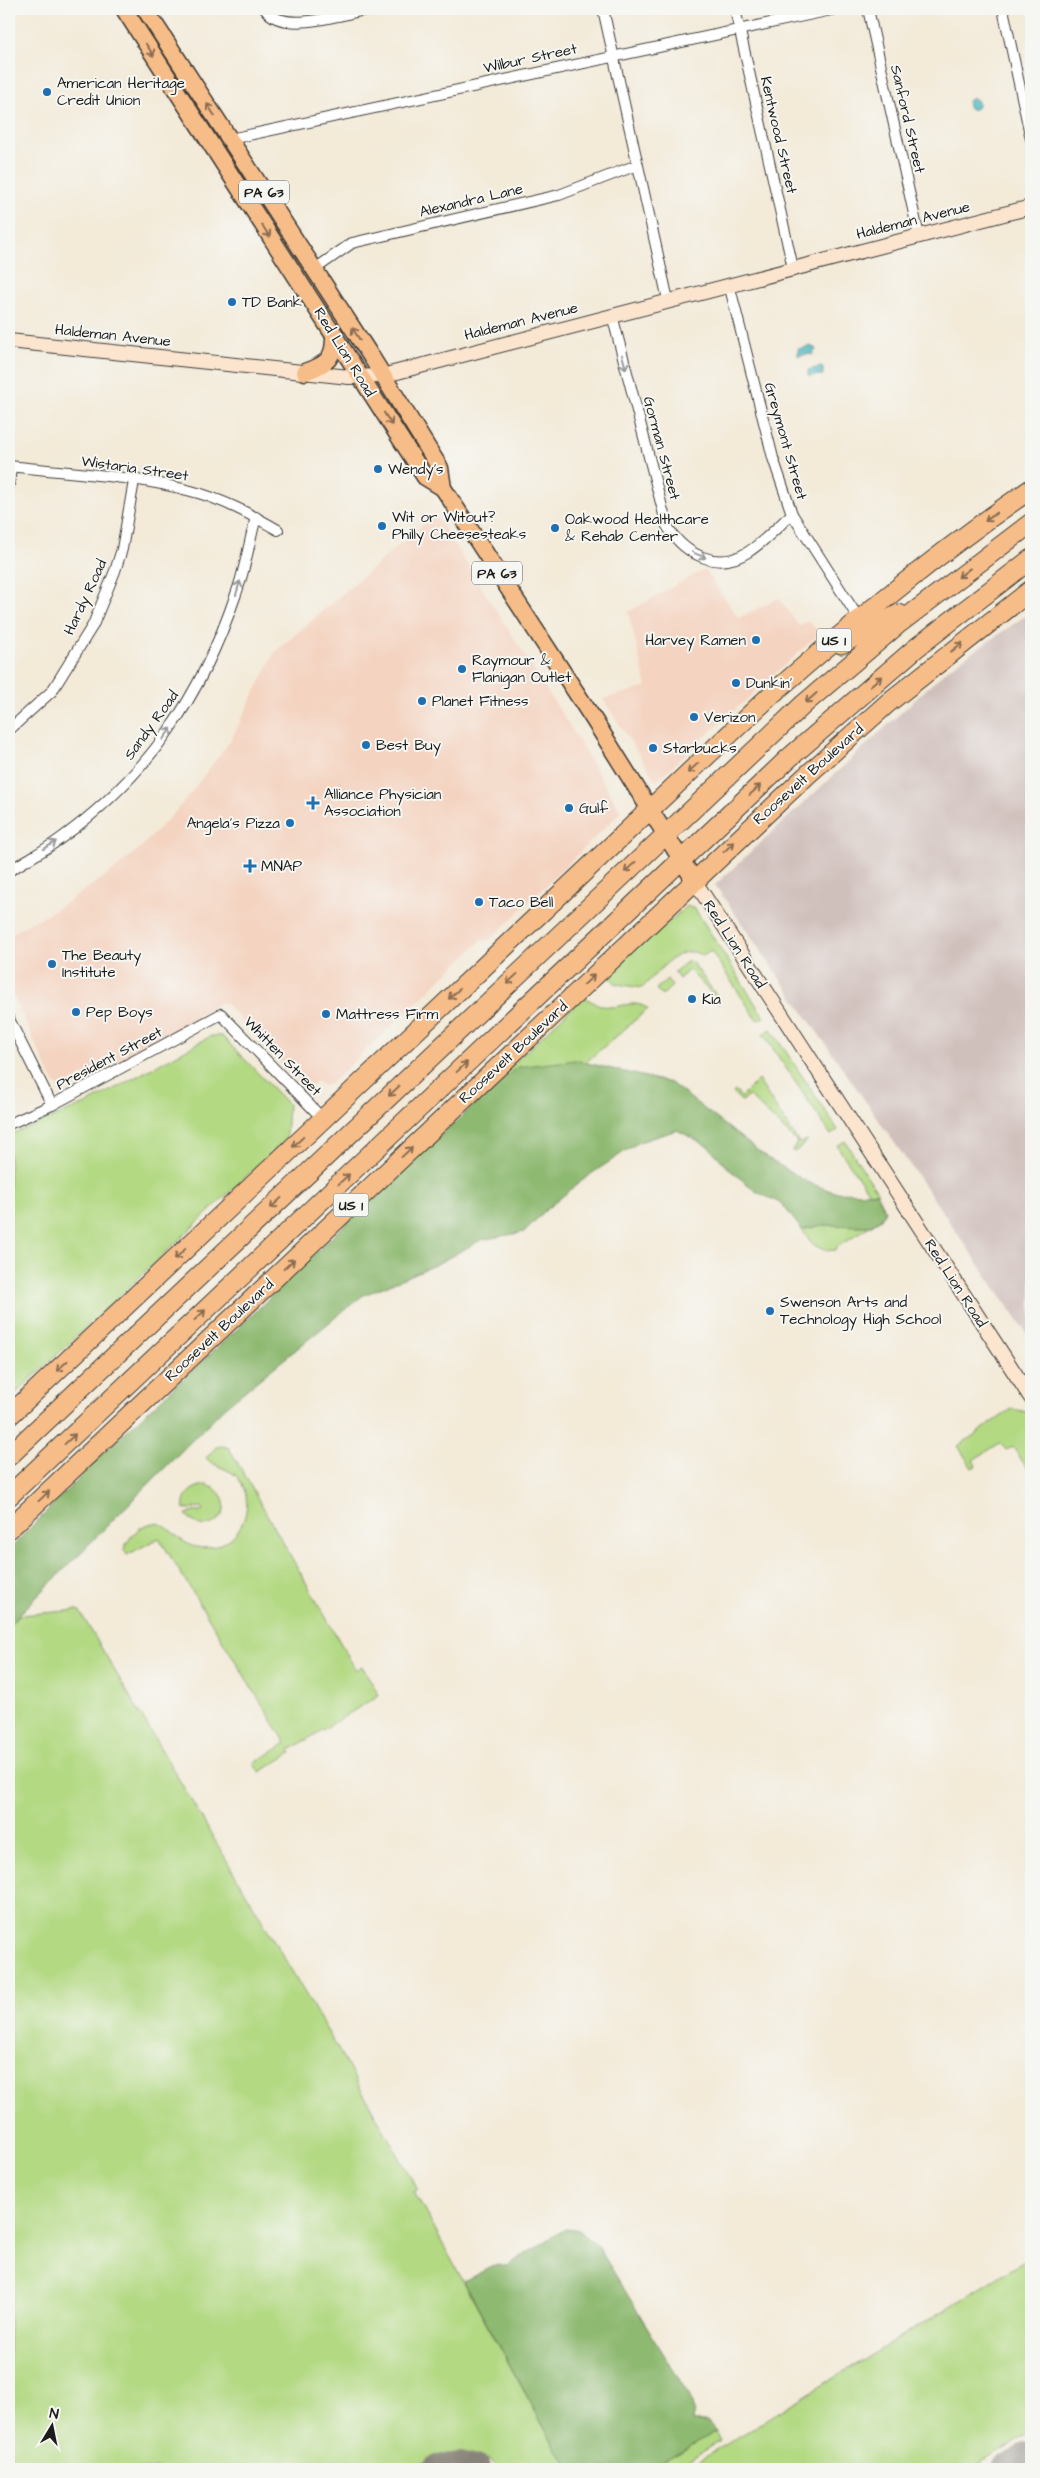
<svg xmlns="http://www.w3.org/2000/svg" width="1040" height="2478" font-family="'Architects Daughter',sans-serif">
<style>
.built{fill:#f4d3c0}
.industrial{fill:#d0c0bc}
.green{fill:#b3d983;stroke:#687a50}
.forest{fill:#8eb971;stroke:#556a46}
.water{fill:#48b8bf;stroke:#326a6e}
.lines{fill:none;stroke-linecap:round;stroke-linejoin:round}
.taxiway{stroke:#88837a;stroke-width:28}
.street-casing{stroke:#3c3b38;stroke-width:12}
.secondary-casing{stroke:#3c3b38;stroke-width:16}
.primary-casing{stroke:#3c3b38;stroke-width:19}
.highway-casing{stroke:#3c3b38;stroke-width:21}
.street{stroke:#fff;stroke-width:10}
.secondary{stroke:#fce5cf;stroke-width:14}
.primary{stroke:#f7bd88;stroke-width:16}
.highway{stroke:#f7bd88;stroke-width:19}
.oneway{stroke:#8a6c52}
.oneway2{stroke:#999}
.poi-dot{fill:#1f6fb2;stroke:#f6f6f2;stroke-width:2}
.labels{text-anchor:middle;stroke-width:4;stroke-linejoin:round;paint-order:stroke}
.shield{fill:#f6f6f2;stroke:#5d5d5c;stroke-width:1}
.shield-label{font-size:14px;font-weight:bold;fill:#1c1c1c}
.street-label{font-size:15px;fill:#1c1c1c;stroke:#f6f6f2}
.poi-label{font-size:15px;fill:#1c1c1c;stroke:#f6f6f2;text-anchor:start}
</style>
<rect width="100%" height="100%" fill="#f6f6f2"/>
<filter id="ink" filterUnits="userSpaceOnUse"><feTurbulence type="fractalNoise" baseFrequency=".02" numOctaves="2"/><feDisplacementMap in="SourceGraphic" scale="10" xChannelSelector="R" yChannelSelector="G"/><feConvolveMatrix kernelMatrix="1 2 1 2 8 2 1 2 1" color-interpolation-filters="sRGB"/></filter>
<filter id="wash" filterUnits="userSpaceOnUse"><feTurbulence type="fractalNoise" baseFrequency=".0096" numOctaves="4" result="noise"/><feDisplacementMap in="SourceGraphic" scale="20" xChannelSelector="R" yChannelSelector="G"/><feGaussianBlur stdDeviation="1.12" result="paint"/><feColorMatrix in="noise" values="0 0 0 0 0 0 0 0 0 0 0 0 0 0 0 0 0 1.4 0 .05"/><feComposite in="paint" operator="in"/></filter>
<g filter="url(#wash)">
<rect width="100%" height="100%" fill="#f3ead8"/>
<!-- built -->
<g class="built">
<path d="M435 514 572 730 621 812 490 940H482L330 1084 324 1086 316 1081 307 1090 225 1003 217 1004 145 1048 90 1076 83 1075 63 1087 58 1086 53 1081 9 987V935L58 908 113 871 142 846 178 809 231 740 275 652Z"/>
<path d="M705 569 738 618 779 598 799 626 808 621 820 633 656 781 603 699 647 687 628 612Z"/>
</g>
<!-- industrial -->
<path class="industrial" d="M1031 612V1339L715 885 948 669Z"/>
<!-- green -->
<g class="green">
<path d="M687 906 695 909 764 1017 757 1020 711 951 703 956C680 940 657 974 642 988L616 984 607 974 661 924 664 926Z"/>
<path d="M688 961 693 963 719 999V1004L714 1000 716 998 689 970 679 979 674 972Z"/>
<path d="M667 979 672 986 662 996 656 989Z"/>
<path d="M583 997C591 1001 600 1006 609 1007 624 1007 635 999 648 1009L585 1063 575 1060 472 1107 514 1063Z"/>
<path d="M771 1029 838 1130 831 1135 763 1034Z"/>
<path d="M211 1036H222L288 1104 286 1139 9 1400V1135L88 1103Z"/>
<path d="M758 1080 799 1143 808 1140 795 1152 793 1151 797 1142 749 1096 741 1101 733 1093 735 1091 741 1097Z"/>
<path d="M845 1141 878 1193H869L837 1146Z"/>
<path d="M881 1219 836 1248V1250C819 1252 811 1244 802 1230L822 1225 868 1226Z"/>
<path d="M1012 1409 1027 1412 1031 1419V1474L1013 1447 1006 1450 1000 1443 973 1460 976 1466 972 1468 958 1446Z"/>
<path d="M223 1446 229 1448 356 1670 362 1666 379 1695 290 1750 291 1753 260 1772 253 1764 286 1743 159 1538 127 1555 124 1549C128 1538 140 1524 154 1523 168 1522 179 1544 196 1547 235 1554 261 1509 238 1478 230 1468 215 1468 206 1458L216 1447Z"/>
<path d="M207 1485C247 1500 209 1547 186 1514L203 1510 202 1507 184 1510C182 1494 193 1486 207 1485Z"/>
<path d="M79 1610 342 2056 418 2190 414 2192 557 2451 573 2469H501L489 2460 463 2452 446 2453 413 2469H9V1625L20 1615Z"/>
<path d="M1031 2257V2432L971 2469H686Z"/>
<path d="M716 2431 721 2441 673 2469H649Z"/>
</g>
<!-- forest -->
<g class="forest">
<path d="M575 1060 671 1083 766 1157 807 1182 834 1192 876 1193 885 1211 881 1219 868 1226 822 1225 802 1230 782 1204 757 1192 730 1170 709 1147 677 1130 639 1142 588 1176 549 1207 524 1232 481 1240 437 1264 362 1296 225 1407 9 1625V1550L107 1449 246 1321 390 1180 517 1067Z"/>
<path d="M565 2229 579 2230 599 2248 690 2397 694 2411 692 2422H708L716 2431 649 2469H573L557 2451 464 2281 497 2264 507 2266Z"/>
</g>
<!-- water -->
<g class="water">
<circle cx="973" cy="104" r="5.5"/>
<path d="M811 346 816 349 812 355 809 354 798 356V349Z"/>
<path d="M820 367 823 368V375L808 376V370Z"/>
</g>
<g class="lines">
<!-- taxiway -->
<g class="taxiway">
<path d="M438 2469 459 2465 477 2469"/>
<path d="M1006 2469 1031 2454"/>
</g>
</g>
</g>
<g filter="url(#ink)">
<g class="lines">
<defs>
<g id="street">
<path d="M265 9C283 35 342 14 369 9"/>
<path d="M603 9 668 300"/>
<path d="M735 9 793 268"/>
<path d="M868 9 919 236"/>
<path d="M1003 9 1031 139"/>
<path d="M230 139 836 9"/>
<path d="M315 269 352 243 559 195 637 165"/>
<path d="M729 284 773 458 792 514 859 619"/>
<path d="M612 315 667 526C684 554 717 572 748 552 764 542 778 526 792 514"/>
<path d="M9 466C69 473 132 475 191 491 222 499 250 514 278 530"/>
<path d="M9 486 11 467"/>
<path d="M9 730 52 691 93 625 115 571 122 549 134 481"/>
<path d="M9 871C26 860 44 851 60 839 149 775 201 697 236 594 245 570 249 543 256 517"/>
<path d="M9 1019 52 1105"/>
<path d="M9 1124 52 1105 221 1014 323 1119"/>
</g>
<g id="secondary">
<path d="M9 341 349 377 382 376 1031 207"/>
<path d="M694 880 1031 1398"/>
</g>
<g id="primary">
<path d="M124 9 425 477 443 488"/>
<path d="M145 9 372 358 440 468 443 488 594 720 694 880"/>
<path d="M305 372C328 364 335 358 334 333"/>
</g>
<g id="highway">
<path d="M841 644 899 614"/>
<path d="M9 1416 772 694C855 622 940 551 1031 489"/>
<path d="M9 1456 804 704 897 625 1031 523"/>
<path d="M9 1496 789 758 916 648 1031 559"/>
<path d="M9 1529 806 776 889 702 1031 590"/>
</g>
</defs>
<!-- street casing -->
<use href="#street" class="street-casing"/>
<!-- secondary casing -->
<use href="#secondary" class="secondary-casing"/>
<!-- primary casing -->
<use href="#primary" class="primary-casing"/>
<!-- highway casing -->
<use href="#highway" class="highway-casing"/>
<!-- street -->
<use href="#street" class="street"/>
<!-- secondary -->
<use href="#secondary" class="secondary"/>
<!-- primary -->
<use href="#primary" class="primary"/>
<!-- highway -->
<use href="#highway" class="highway"/>
</g>
<!-- one-way arrows -->
<defs><path id="oneway-shaft" d="M-6 0H5M1.5-3L5.5 0L1.5 3" fill="none" stroke-width="1.6" stroke-linecap="round" stroke-linejoin="round" transform="scale(1.25)"/></defs>
<g class="oneway">
<use href="#oneway-shaft" transform="translate(150 50) rotate(57)"/>
<use href="#oneway-shaft" transform="translate(211 110) rotate(-123)"/>
<use href="#oneway-shaft" transform="translate(266 231) rotate(57)"/>
<use href="#oneway-shaft" transform="translate(356 334) rotate(-123)"/>
<use href="#oneway-shaft" transform="translate(388 419) rotate(58)"/>
<use href="#oneway-shaft" transform="translate(991 517) rotate(144)"/>
<use href="#oneway-shaft" transform="translate(964 573) rotate(142)"/>
<use href="#oneway-shaft" transform="translate(957 647) rotate(-38)"/>
<use href="#oneway-shaft" transform="translate(876 681) rotate(-40)"/>
<use href="#oneway-shaft" transform="translate(811 698) rotate(139)"/>
<use href="#oneway-shaft" transform="translate(693 768) rotate(137)"/>
<use href="#oneway-shaft" transform="translate(755 790) rotate(-43)"/>
<use href="#oneway-shaft" transform="translate(729 847) rotate(-43)"/>
<use href="#oneway-shaft" transform="translate(630 867) rotate(137)"/>
<use href="#oneway-shaft" transform="translate(512 979) rotate(137)"/>
<use href="#oneway-shaft" transform="translate(589 980) rotate(-43)"/>
<use href="#oneway-shaft" transform="translate(454 994) rotate(137)"/>
<use href="#oneway-shaft" transform="translate(462 1067) rotate(-43)"/>
<use href="#oneway-shaft" transform="translate(394 1091) rotate(137)"/>
<use href="#oneway-shaft" transform="translate(298 1142) rotate(137)"/>
<use href="#oneway-shaft" transform="translate(407 1152) rotate(-43)"/>
<use href="#oneway-shaft" transform="translate(344 1179) rotate(-43)"/>
<use href="#oneway-shaft" transform="translate(276 1203) rotate(137)"/>
<use href="#oneway-shaft" transform="translate(180 1254) rotate(137)"/>
<use href="#oneway-shaft" transform="translate(289 1264) rotate(-43)"/>
<use href="#oneway-shaft" transform="translate(200 1315) rotate(-43)"/>
<use href="#oneway-shaft" transform="translate(62 1366) rotate(137)"/>
<use href="#oneway-shaft" transform="translate(70 1439) rotate(-43)"/>
<use href="#oneway-shaft" transform="translate(44 1496) rotate(-43)"/>
</g>
<g class="oneway2">
<use href="#oneway-shaft" transform="translate(624 362) rotate(75)"/>
<use href="#oneway-shaft" transform="translate(699 555) rotate(23)"/>
<use href="#oneway-shaft" transform="translate(238 588) rotate(-74)"/>
<use href="#oneway-shaft" transform="translate(167 734) rotate(-53)"/>
<use href="#oneway-shaft" transform="translate(50 845) rotate(-32)"/>
</g>
</g>
<!-- markers -->
<g class="poi-dot">
<circle cx="47" cy="92" r="5"/>
<circle cx="232" cy="302" r="5"/>
<circle cx="378" cy="469" r="5"/>
<circle cx="382" cy="526" r="5"/>
<circle cx="555" cy="528" r="5"/>
<circle cx="756" cy="640" r="5"/>
<circle cx="462" cy="669" r="5"/>
<circle cx="736" cy="683" r="5"/>
<circle cx="422" cy="701" r="5"/>
<circle cx="694" cy="717" r="5"/>
<circle cx="366" cy="745" r="5"/>
<circle cx="653" cy="748" r="5"/>
<path d="M310.5 795.5h5v5h5v5h-5v5h-5v-5h-5v-5h5z"/>
<circle cx="569" cy="808" r="5"/>
<circle cx="290" cy="823" r="5"/>
<path d="M247.5 858.5h5v5h5v5h-5v5h-5v-5h-5v-5h5z"/>
<circle cx="479" cy="902" r="5"/>
<circle cx="52" cy="964" r="5"/>
<circle cx="692" cy="999" r="5"/>
<circle cx="76" cy="1012" r="5"/>
<circle cx="326" cy="1014" r="5"/>
<circle cx="770" cy="1311" r="5"/>
</g>
<g class="labels">
<!-- shield labels -->
<g class="shield">
<rect x="239" y="180.5" width="50" height="23" rx="4"/>
<rect x="472" y="561.5" width="50" height="23" rx="4"/>
<rect x="816.5" y="628.5" width="35" height="23" rx="4"/>
<rect x="333.5" y="1193.5" width="35" height="23" rx="4"/>
</g>
<g class="shield-label">
<text x="264" y="197">PA 63</text>
<text x="497" y="578">PA 63</text>
<text x="834" y="645">US 1</text>
<text x="351" y="1210">US 1</text>
</g>
<!-- street labels -->
<g class="street-label">
<text transform="translate(530 58) rotate(-12)" y="5">Wilbur Street</text>
<text transform="translate(908 119) rotate(77)" y="5">Sanford Street</text>
<text transform="translate(779 135) rotate(77)" y="5">Kentwood Street</text>
<text transform="translate(471 200) rotate(-13)" y="5">Alexandra Lane</text>
<text transform="translate(913 220) rotate(-14)" y="5">Haldeman Avenue</text>
<text transform="translate(521 321) rotate(-14)" y="5">Haldeman Avenue</text>
<text transform="translate(113 335) rotate(6)" y="5">Haldeman Avenue</text>
<text transform="translate(345 352) rotate(58)" y="5">Red Lion Road</text>
<text transform="translate(786 441) rotate(74)" y="5">Greymont Street</text>
<text transform="translate(662 448) rotate(75)" y="5">Gorman Street</text>
<text transform="translate(135 468) rotate(8)" y="5">Wistaria Street</text>
<text transform="translate(85 597) rotate(-65)" y="5">Hardy Road</text>
<text transform="translate(151 725) rotate(-54)" y="5">Sandy Road</text>
<text transform="translate(808 774) rotate(-42)" y="5">Roosevelt Boulevard</text>
<text transform="translate(735 944) rotate(57)" y="5">Red Lion Road</text>
<text transform="translate(513 1052) rotate(-43)" y="5">Roosevelt Boulevard</text>
<text transform="translate(283 1056) rotate(46)" y="5">Whitten Street</text>
<text transform="translate(109 1058) rotate(-28)" y="5">President Street</text>
<text transform="translate(956 1283) rotate(57)" y="5">Red Lion Road</text>
<text transform="translate(219 1330) rotate(-43)" y="5">Roosevelt Boulevard</text>
</g>
<!-- poi labels -->
<g class="poi-label">
<text x="57" y="88">American Heritage<tspan x="57" dy="17">Credit Union</tspan></text>
<text x="242" y="307">TD Bank</text>
<text x="388" y="474">Wendy's</text>
<text x="392" y="522">Wit or Witout?<tspan x="392" dy="17">Philly Cheesesteaks</tspan></text>
<text x="565" y="524">Oakwood Healthcare<tspan x="565" dy="17">&amp; Rehab Center</tspan></text>
<text x="746" y="645" text-anchor="end">Harvey Ramen</text>
<text x="472" y="665">Raymour &amp;<tspan x="472" dy="17">Flanigan Outlet</tspan></text>
<text x="746" y="688">Dunkin'</text>
<text x="432" y="706">Planet Fitness</text>
<text x="704" y="722">Verizon</text>
<text x="376" y="750">Best Buy</text>
<text x="663" y="753">Starbucks</text>
<text x="324" y="799">Alliance Physician<tspan x="324" dy="17">Association</tspan></text>
<text x="579" y="813">Gulf</text>
<text x="280" y="828" text-anchor="end">Angela's Pizza</text>
<text x="261" y="871">MNAP</text>
<text x="489" y="907">Taco Bell</text>
<text x="62" y="960">The Beauty<tspan x="62" dy="17">Institute</tspan></text>
<text x="702" y="1004">Kia</text>
<text x="86" y="1017">Pep Boys</text>
<text x="336" y="1019">Mattress Firm</text>
<text x="780" y="1307">Swenson Arts and<tspan x="780" dy="17">Technology High School</tspan></text>
</g>
</g>
<!-- margin -->
<rect width="1040" height="2478" fill="none" stroke="#f6f6f2" stroke-width="30"/>
<!-- north arrow -->
<g transform="translate(52 2426) rotate(10)" stroke="#f6f6f2" stroke-width="4" paint-order="stroke">
<path d="M0-4L9 19L0 12L-9 19Z" fill="#1c1c1c"/>
<text y="-8" font-size="14" font-weight="bold" text-anchor="middle" fill="#1c1c1c">N</text>
</g>
</svg>
